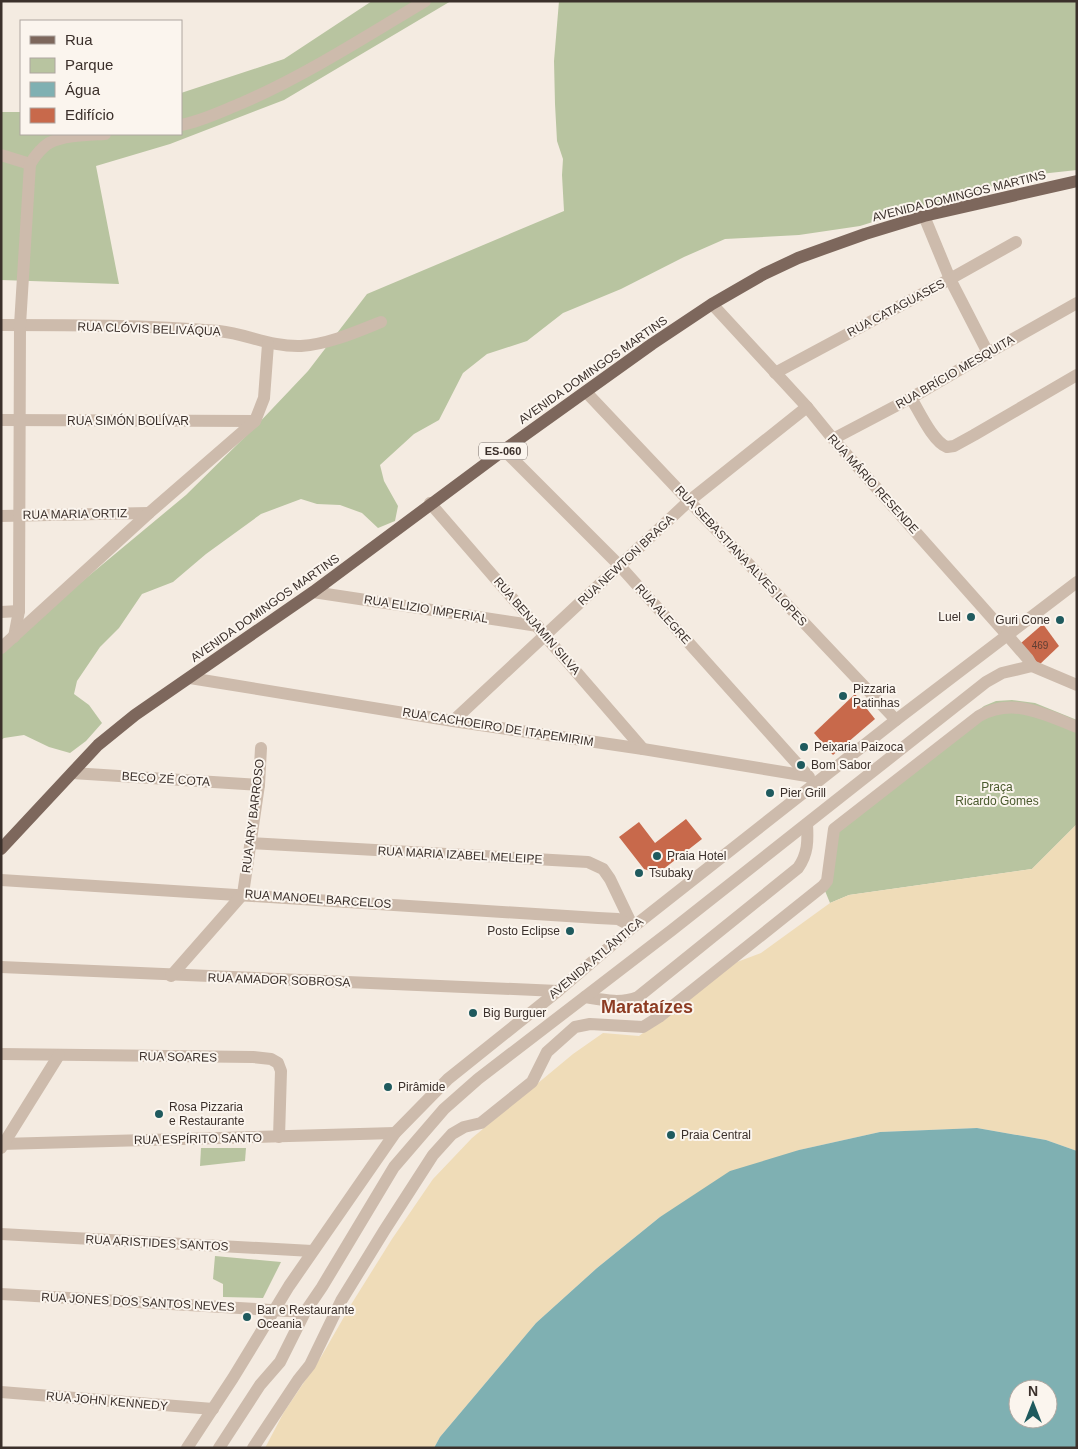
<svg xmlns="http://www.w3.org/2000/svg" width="1078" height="1449" font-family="Arial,sans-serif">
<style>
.green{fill:#b8c4a0}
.sand{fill:#efdcb8}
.water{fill:#7fb0b2;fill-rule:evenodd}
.building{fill:#c8694b}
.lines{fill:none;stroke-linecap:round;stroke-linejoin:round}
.minor{stroke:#cdbbac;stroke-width:12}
.major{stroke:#7d675c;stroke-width:12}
.poi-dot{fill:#1f5a5e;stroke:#fbf5ee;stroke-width:2}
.labels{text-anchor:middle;stroke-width:4;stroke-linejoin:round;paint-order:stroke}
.number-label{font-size:10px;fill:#5e3e33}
.shield{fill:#fbf5ee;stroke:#756b66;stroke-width:1}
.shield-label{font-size:11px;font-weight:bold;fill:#3b302b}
.street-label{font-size:12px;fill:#3b302b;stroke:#fbf5ee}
.poi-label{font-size:12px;fill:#3b302b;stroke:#fbf5ee;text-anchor:start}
.park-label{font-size:12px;fill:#4a5a2e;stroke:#fbf5ee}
.district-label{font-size:18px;font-weight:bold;fill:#8c3b22;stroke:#fbf5ee}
</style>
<rect width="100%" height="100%" fill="#f4ebe1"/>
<!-- green -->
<g class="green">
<path d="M372 1H451L284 100 170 144 96 166 119 284 1 280V112H21V134H181V93L284 59Z"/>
<path d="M559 1H1077V170L1031 175 992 186 964 196 930 204 860 226 799 235 725 239 684 257 621 289 563 313 527 341 487 354 463 373 439 420 414 434 380 465 384 481 398 506 395 521 378 528 362 513 340 505 317 504 301 499 261 514 206 554 173 582 142 594 119 628 100 647 77 681 74 694 89 705 102 723 86 741 70 753 49 747 24 735 4 738 1 740V654L32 623 186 495 254 428 308 371 367 294 564 211 562 175 563 159 557 141 555 104 554 61Z"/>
<path d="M1012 700 1035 703 1077 720V824L1032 869 849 895 830 903 823 886 830 827 984 706 996 701Z"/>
<path d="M201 1148H246L245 1161 200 1166Z"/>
<path d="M215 1256 281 1262 263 1298 223 1297V1284L213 1279Z"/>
</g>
<!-- sand -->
<path class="sand" d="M1077 824V1151L1046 1140 977 1128 880 1132 799 1150 660 1217 597 1268 536 1323 440 1437 434 1448H265L284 1412 321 1357 352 1303 392 1239 433 1179 472 1138 573 1054 603 1033 639 1036 737 962 761 953 830 903 849 895 1032 869Z"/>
<!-- water -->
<path class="water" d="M977 1128 1046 1140 1077 1151V1448H434L440 1437 536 1323 597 1268 660 1217 730 1171 799 1150 880 1132ZM1018 1389H1048V1419H1018Z"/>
<!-- building -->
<g class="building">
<path d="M1043 624 1059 646 1039 665 1021 643Z"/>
<path d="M855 694 875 719 833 755 814 733Z"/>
<path d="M686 819 702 839 661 871 653 872 644 869 619 837 639 822 655 843Z"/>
</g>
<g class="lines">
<!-- minor -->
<g class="minor">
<path d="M181 125C202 121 222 111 242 103 306 75 365 37 425 1"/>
<path d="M1 155 30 164"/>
<path d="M30 164C35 156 41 148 49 143 64 135 88 135 105 134"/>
<path d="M924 216 950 279 988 353"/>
<path d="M712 304 807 407 833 439 1008 636 1028 659 1032 666"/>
<path d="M1 325C73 325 147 325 219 331 247 334 271 347 301 346 329 344 356 332 381 322"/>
<path d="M775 373 950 279 1016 242"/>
<path d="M586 392 896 720"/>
<path d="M911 398C919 411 933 442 947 447L954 446 974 435 1077 375"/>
<path d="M1 420 255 421"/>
<path d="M833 439 911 398 988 353 1077 303"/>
<path d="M504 450 620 566 809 777"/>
<path d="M430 503 643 749"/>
<path d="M1 516 149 513"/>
<path d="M313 592 538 626"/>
<path d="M1 612 19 611"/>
<path d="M14 637 19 611 20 325 30 164"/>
<path d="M1 648 149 513 255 421 264 398 268 344"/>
<path d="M1032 666 1077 685"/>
<path d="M190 678 453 721 643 749 807 776"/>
<path d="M453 721 689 501 807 407"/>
<path d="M72 773 259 785"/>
<path d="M250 843 588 862 603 869 610 879 633 927"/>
<path d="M1 880 598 918 618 919 633 927"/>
<path d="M1 967 558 991"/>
<path d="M171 976 243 894 259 785 261 748"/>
<path d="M585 997C603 1000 621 1004 638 997L798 868C808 854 808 841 807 824"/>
<path d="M1 1054 253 1057 271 1059 278 1063 281 1071 279 1137"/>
<path d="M1 1144 395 1133"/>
<path d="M1 1148 59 1055"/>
<path d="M1 1234 312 1251"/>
<path d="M1 1294 305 1312"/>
<path d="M1 1392 213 1409"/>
<path d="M187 1448 233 1378 289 1286 395 1133 448 1079 558 991 633 927 896 720 1077 582"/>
<path d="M219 1448 260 1385 280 1362 305 1312 322 1287 394 1167 444 1109 478 1079 672 930 986 682 1002 673 1032 666"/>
<path d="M253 1448 298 1380 310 1365 341 1301 384 1231 433 1155 452 1134 464 1127 481 1123 532 1082 547 1052 575 1027 590 1024 643 1027 659 1017 823 886 827 881 834 829 979 716C1013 697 1044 714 1077 727"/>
</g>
<!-- major -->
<path class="major" d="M1 849 98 745 135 715 313 592 504 450 652 344 712 304 764 274 798 258 865 234 924 216 1077 181"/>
</g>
<!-- markers -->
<g class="poi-dot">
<circle cx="971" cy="617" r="5"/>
<circle cx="1060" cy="620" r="5"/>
<circle cx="843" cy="696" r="5"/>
<circle cx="804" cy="747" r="5"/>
<circle cx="801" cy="765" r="5"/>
<circle cx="770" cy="793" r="5"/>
<circle cx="657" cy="856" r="5"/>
<circle cx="639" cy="873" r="5"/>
<circle cx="570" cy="931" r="5"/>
<circle cx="473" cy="1013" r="5"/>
<circle cx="388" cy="1087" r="5"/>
<circle cx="159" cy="1114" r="5"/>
<circle cx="671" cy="1135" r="5"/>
<circle cx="247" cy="1317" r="5"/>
</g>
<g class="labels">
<!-- number labels -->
<g class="number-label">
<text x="1040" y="649">469</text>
</g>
<!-- shield labels -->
<rect class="shield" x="479" y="442.5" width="48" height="17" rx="4"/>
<g class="shield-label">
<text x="503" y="455">ES-060</text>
</g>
<!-- street labels -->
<g class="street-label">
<text transform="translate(959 196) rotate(-14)" y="4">AVENIDA DOMINGOS MARTINS</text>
<text transform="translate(896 308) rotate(-28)" y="4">RUA CATAGUASES</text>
<text transform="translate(149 329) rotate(2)" y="4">RUA CLÓVIS BELIVÁQUA</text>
<text transform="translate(593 370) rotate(-35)" y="4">AVENIDA DOMINGOS MARTINS</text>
<text transform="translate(955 372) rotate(-30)" y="4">RUA BRÍCIO MESQUITA</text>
<text x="128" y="425">RUA SIMÓN BOLÍVAR</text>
<text transform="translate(873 484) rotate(48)" y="4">RUA MÁRIO RESENDE</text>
<text transform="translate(75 514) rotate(-1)" y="4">RUA MARIA ORTIZ</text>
<text transform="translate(741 556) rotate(47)" y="4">RUA SEBASTIANA ALVES LOPES</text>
<text transform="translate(626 560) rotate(-43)" y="4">RUA NEWTON BRAGA</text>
<text transform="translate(265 608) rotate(-35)" y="4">AVENIDA DOMINGOS MARTINS</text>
<text transform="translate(426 609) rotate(9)" y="4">RUA ELIZIO IMPERIAL</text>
<text transform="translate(663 614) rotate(48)" y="4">RUA ALEGRE</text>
<text transform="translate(537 626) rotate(49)" y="4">RUA BENJAMIN SILVA</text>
<text transform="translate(498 727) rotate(9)" y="4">RUA CACHOEIRO DE ITAPEMIRIM</text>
<text transform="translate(166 779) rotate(4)" y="4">BECO ZÉ COTA</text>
<text transform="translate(253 816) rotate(-83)" y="4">RUA ARY BARROSO</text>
<text transform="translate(460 855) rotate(3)" y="4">RUA MARIA IZABEL MELEIPE</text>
<text transform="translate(318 899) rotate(4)" y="4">RUA MANOEL BARCELOS</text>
<text transform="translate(596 958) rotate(-40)" y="4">AVENIDA ATLÂNTICA</text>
<text transform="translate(279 980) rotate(2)" y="4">RUA AMADOR SOBROSA</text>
<text transform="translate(178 1057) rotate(1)" y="4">RUA SOARES</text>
<text transform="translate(198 1139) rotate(-1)" y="4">RUA ESPÍRITO SANTO</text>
<text transform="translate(157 1243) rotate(3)" y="4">RUA ARISTIDES SANTOS</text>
<text transform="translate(138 1302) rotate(3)" y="4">RUA JONES DOS SANTOS NEVES</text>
<text transform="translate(107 1401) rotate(5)" y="4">RUA JOHN KENNEDY</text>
</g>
<!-- poi labels -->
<g class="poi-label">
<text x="961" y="621" text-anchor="end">Luel</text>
<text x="1050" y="624" text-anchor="end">Guri Cone</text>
<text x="853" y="693">Pizzaria<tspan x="853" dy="14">Patinhas</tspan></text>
<text x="814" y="751">Peixaria Paizoca</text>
<text x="811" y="769">Bom Sabor</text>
<text x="780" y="797">Pier Grill</text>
<text x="667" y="860">Praia Hotel</text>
<text x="649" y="877">Tsubaky</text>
<text x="560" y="935" text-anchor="end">Posto Eclipse</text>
<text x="483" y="1017">Big Burguer</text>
<text x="398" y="1091">Pirâmide</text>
<text x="169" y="1111">Rosa Pizzaria<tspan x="169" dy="14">e Restaurante</tspan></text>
<text x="681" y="1139">Praia Central</text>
<text x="257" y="1314">Bar e Restaurante<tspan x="257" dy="14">Oceania</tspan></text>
</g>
<!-- park labels -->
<g class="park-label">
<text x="997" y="791">Praça<tspan x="997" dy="14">Ricardo Gomes</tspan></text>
</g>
<!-- district labels -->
<g class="district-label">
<text x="647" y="1013">Marataízes</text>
</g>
</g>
<!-- border -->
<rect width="1078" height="1449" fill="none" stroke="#3b302b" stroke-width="5"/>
<!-- legend -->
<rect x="20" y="20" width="162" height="115" fill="#fbf5ee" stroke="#aea6a0"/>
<rect x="30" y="36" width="25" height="8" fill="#7d675c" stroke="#aea6a0"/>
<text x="65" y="45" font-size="15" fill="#3b302b">Rua</text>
<rect x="30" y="58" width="25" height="15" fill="#b8c4a0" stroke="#aea6a0"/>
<text x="65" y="70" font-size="15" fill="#3b302b">Parque</text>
<rect x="30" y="82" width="25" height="15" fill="#7fb0b2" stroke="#aea6a0"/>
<text x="65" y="95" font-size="15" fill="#3b302b">Água</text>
<rect x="30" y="108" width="25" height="15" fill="#c8694b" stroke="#aea6a0"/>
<text x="65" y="120" font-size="15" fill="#3b302b">Edifício</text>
<!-- north arrow -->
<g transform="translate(1033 1404)"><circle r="24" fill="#fbf5ee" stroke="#aea6a0"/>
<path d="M0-4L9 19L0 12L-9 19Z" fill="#1f5a5e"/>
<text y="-8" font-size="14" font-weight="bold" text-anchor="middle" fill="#3b302b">N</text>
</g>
</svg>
